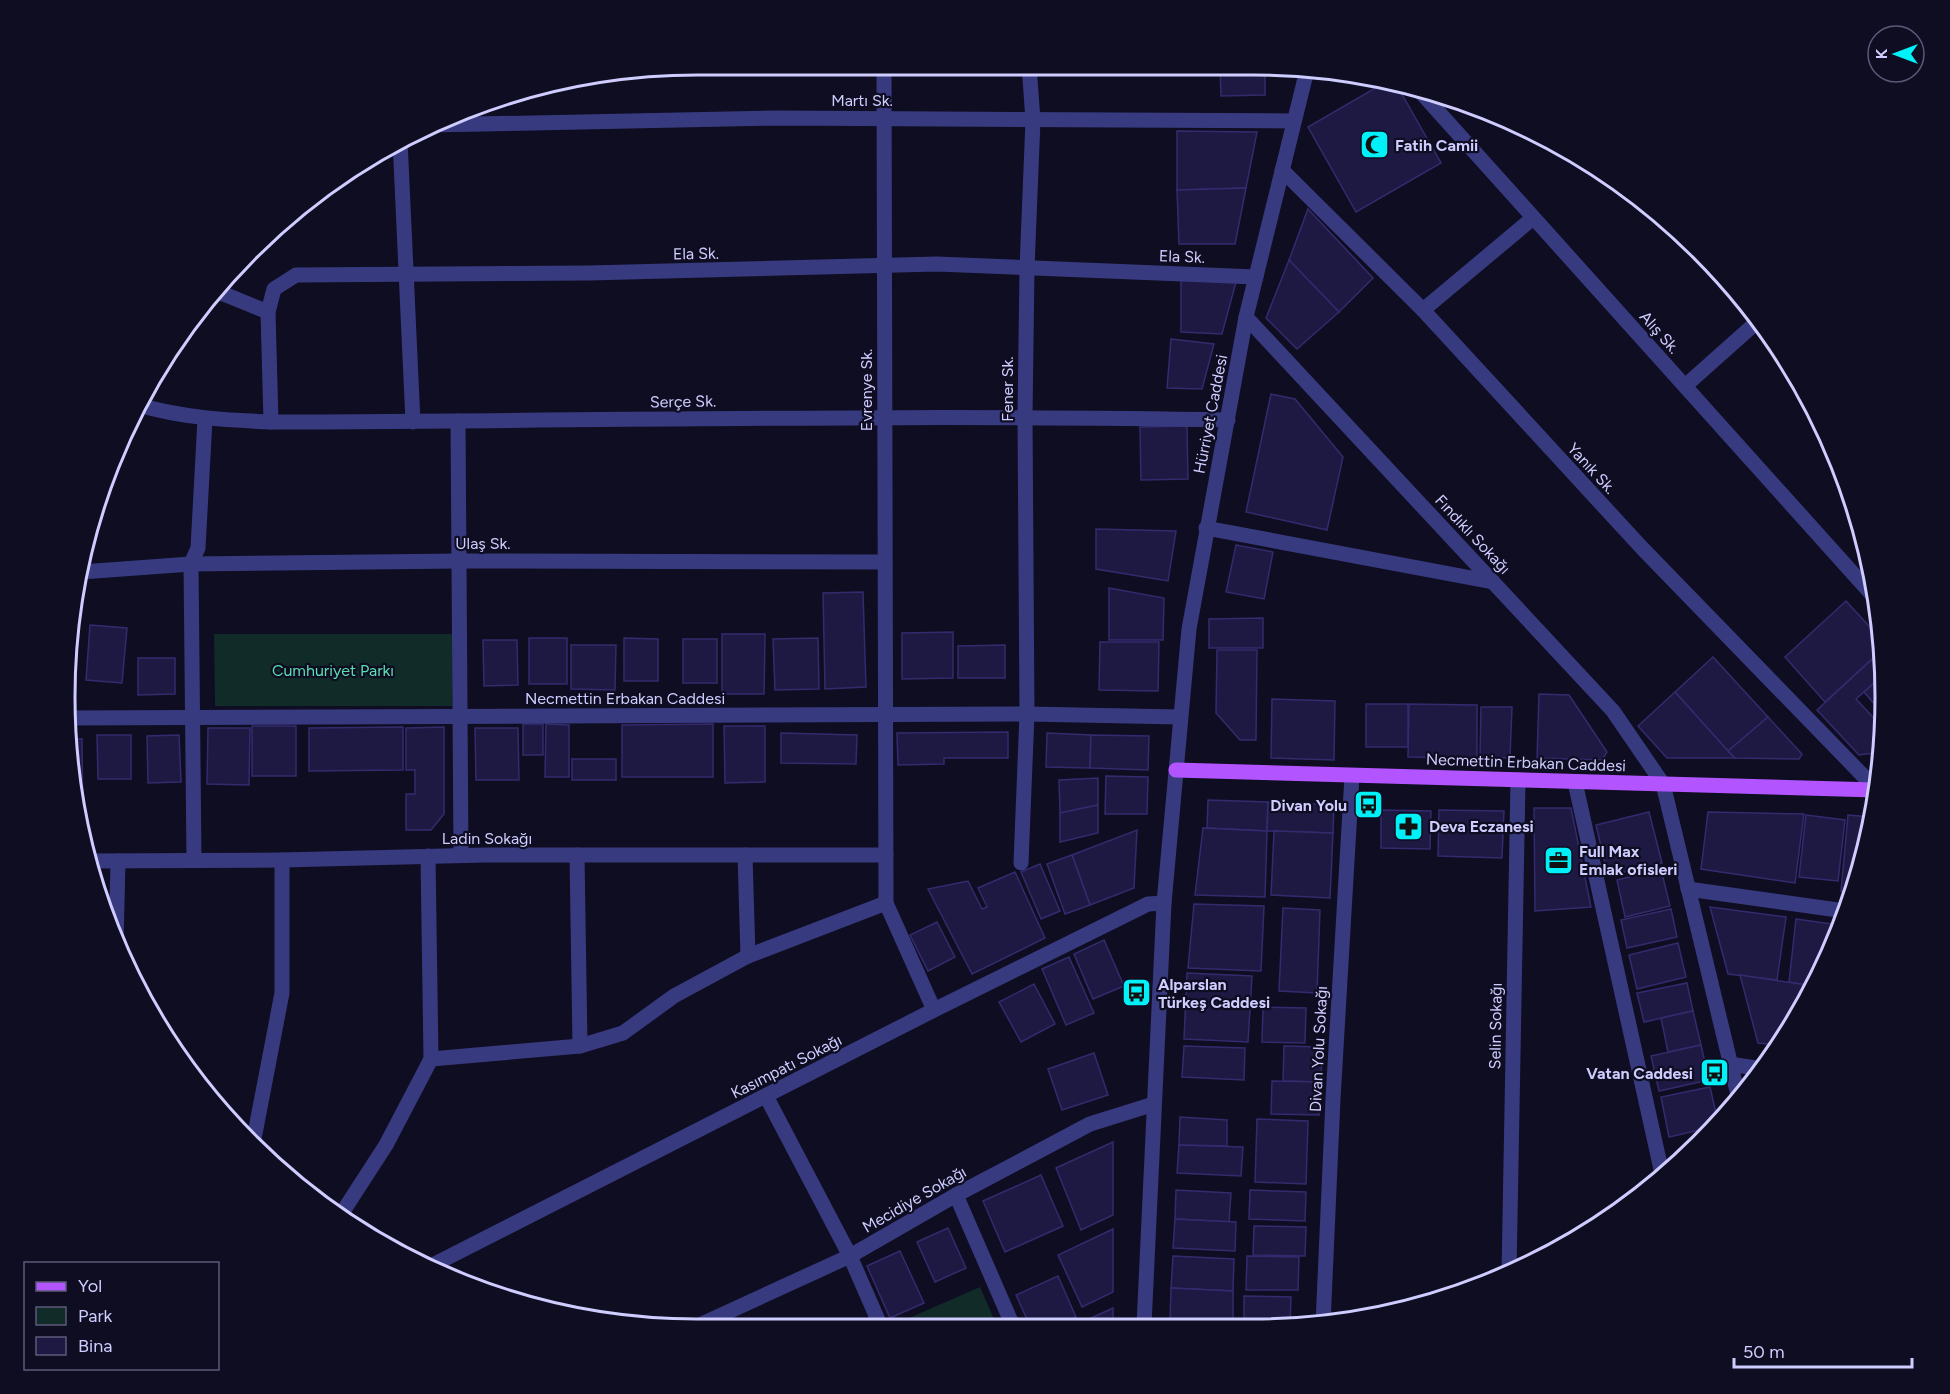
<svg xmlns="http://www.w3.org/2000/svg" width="1950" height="1394" font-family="Figtree,sans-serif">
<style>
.green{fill:#102b28}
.building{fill:#1e1942;stroke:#332b6e;stroke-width:1.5}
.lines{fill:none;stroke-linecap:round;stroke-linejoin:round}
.minor{stroke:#383a80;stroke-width:15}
.major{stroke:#b254ff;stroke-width:15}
.labels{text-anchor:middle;stroke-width:4.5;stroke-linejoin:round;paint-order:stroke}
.street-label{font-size:16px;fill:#cfcdff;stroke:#0f0d21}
.poi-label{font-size:16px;font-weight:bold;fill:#cfcdff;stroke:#0f0d21;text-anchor:start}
.park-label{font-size:16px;fill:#59dfb3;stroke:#0f0d21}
.rim{fill:none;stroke:#cfcdff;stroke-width:3}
</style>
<rect width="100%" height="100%" fill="#0f0d21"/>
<!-- green -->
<g class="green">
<path d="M214 634H452V706H215Z"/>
<path d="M980 1287 997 1326 891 1327V1326Z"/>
</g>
<!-- building -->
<g class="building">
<path d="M1220 65 1265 66V95L1221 96Z"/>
<path d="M1389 80 1395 82 1441 163 1356 212 1308 127Z"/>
<path d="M1177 131 1257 132 1246 188 1177 190Z"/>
<path d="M1246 188 1235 244H1179L1177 190Z"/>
<path d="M1308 209 1373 278 1339 312 1289 260Z"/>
<path d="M1289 260 1339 312 1297 349 1266 318Z"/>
<path d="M1181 279 1236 282 1222 334 1181 332Z"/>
<path d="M1171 339 1214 344 1202 389 1167 388Z"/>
<path d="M1271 394 1295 399 1343 457 1327 530 1246 512Z"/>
<path d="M1187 426 1188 479 1141 480 1140 427Z"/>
<path d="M1096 529 1176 531 1168 581 1096 569Z"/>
<path d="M1236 545 1273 552 1264 599 1226 592Z"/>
<path d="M1109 588 1164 598 1163 640H1109Z"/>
<path d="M863 592 866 687 825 689 823 593Z"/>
<path d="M1846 601 1881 639V651L1825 702 1785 657Z"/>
<path d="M1263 618V648H1209V619Z"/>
<path d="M90 625 127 628 122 683 86 680Z"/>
<path d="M70 628 75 629 70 675Z"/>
<path d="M953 632V678L902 679V633Z"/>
<path d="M722 634H765L764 694H722Z"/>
<rect x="529" y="638" width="38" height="46"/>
<path d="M624 638 658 639V681H624Z"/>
<path d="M818 638 819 689 775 690 773 639Z"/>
<rect x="683" y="639" width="34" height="44"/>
<path d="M483 640H517L518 685 484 686Z"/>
<path d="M1100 642H1159L1158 691 1099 690Z"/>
<path d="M571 645H616L615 690 571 689Z"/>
<path d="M1005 645V678H958V646Z"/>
<path d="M1217 650H1257L1256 740H1240L1216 713Z"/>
<path d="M1881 651 1882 676 1856 699 1884 729 1882 752 1859 755 1817 710Z"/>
<path d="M1713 657 1768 717 1728 751 1675 692Z"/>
<path d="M138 658H175V694L138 695Z"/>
<path d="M1882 676 1883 714 1864 692Z"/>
<path d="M1675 692 1728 751 1735 758H1667L1638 726Z"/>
<path d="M1539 694 1569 695 1607 752 1602 760 1537 758Z"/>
<path d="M1272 699 1335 701 1334 760 1271 758Z"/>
<rect x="1366" y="704" width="42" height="43"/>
<path d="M1409 704 1477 705V758L1408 757Z"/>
<path d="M1481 707H1512L1510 758 1480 757Z"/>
<path d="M1768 717 1802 754 1799 759 1735 758 1728 751Z"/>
<rect x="523" y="724" width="20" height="31"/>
<path d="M546 724 569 725V777H545Z"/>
<path d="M713 724V777H622V725Z"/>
<rect x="252" y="726" width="44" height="50"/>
<path d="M724 726H765V782L725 783Z"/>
<path d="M403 727V770L309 771V728Z"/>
<path d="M444 727V814L431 830H406V794H415V770H406V728Z"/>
<path d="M208 728H250L249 785 207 784Z"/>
<path d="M475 728H518L519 780H476Z"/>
<path d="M1008 732V758H944V764L898 765 897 733Z"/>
<path d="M781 733 857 735 856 764 781 763Z"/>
<path d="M1047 733 1091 735 1090 768 1046 767Z"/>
<path d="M97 735H131V779H98Z"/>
<path d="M179 735 181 782 148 783 147 736Z"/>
<path d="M1091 735 1149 736 1148 770 1090 768Z"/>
<path d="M70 739H82L83 835 70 780Z"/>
<rect x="572" y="759" width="44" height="21"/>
<path d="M1106 776 1148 777 1147 814H1105Z"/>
<path d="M1098 778V805L1060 813 1059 780Z"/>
<path d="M1208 800 1268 802 1267 831 1207 828Z"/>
<path d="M1268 802 1334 805 1333 833 1267 831Z"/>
<path d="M1098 805V833L1060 842V813Z"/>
<path d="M1534 808H1571L1591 907 1535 911Z"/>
<path d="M1381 810 1431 811 1430 849 1381 848Z"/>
<path d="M1439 810 1504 811 1502 858 1438 856Z"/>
<path d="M1649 812 1662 863 1608 876 1596 825Z"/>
<path d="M1708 812 1804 814 1795 883 1701 869Z"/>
<path d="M1806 815 1845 820 1838 881 1799 877Z"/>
<path d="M1848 815 1871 817 1864 860 1852 892 1841 891Z"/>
<path d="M1203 828 1267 831 1265 897 1195 895Z"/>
<path d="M1137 830 1134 888 1090 905 1072 855Z"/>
<path d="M1274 831 1333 833 1330 898 1271 895Z"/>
<path d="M1072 855 1090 905 1065 914 1047 864Z"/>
<path d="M1040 864 1060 911 1041 919 1021 872Z"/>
<path d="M1661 869 1670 906 1625 917 1617 880Z"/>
<path d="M1015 872 1045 938 972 974 928 889 968 881 982 909 987 907 978 888Z"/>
<path d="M1194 904 1264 906 1261 971 1188 968Z"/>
<path d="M1710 907 1786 917 1777 980 1728 974Z"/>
<path d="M1283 908 1320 910 1317 993 1279 991Z"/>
<path d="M1671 909 1677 937 1627 948 1621 920Z"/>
<path d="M1796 919 1840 925 1820 976 1815 986 1789 982Z"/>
<path d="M937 922 955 957 928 971 910 935Z"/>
<path d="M1104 940 1124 986 1093 999 1074 954Z"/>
<path d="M1678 943 1686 977 1637 989 1629 955Z"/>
<path d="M1069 957 1094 1013 1066 1025 1042 969Z"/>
<path d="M1187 973 1252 976 1248 1042 1184 1039Z"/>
<path d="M1740 975 1814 986 1778 1045 1758 1043Z"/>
<path d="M1687 983 1693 1011 1644 1022 1637 993Z"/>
<path d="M1034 984 1055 1024 1021 1042 999 1002Z"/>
<path d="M1263 1007 1306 1008 1305 1043 1262 1042Z"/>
<path d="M1693 1011 1701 1045 1668 1052 1661 1018Z"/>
<path d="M1701 1045 1709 1080 1659 1091 1651 1056Z"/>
<path d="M1184 1046 1245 1048 1244 1080 1182 1077Z"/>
<path d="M1284 1046 1322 1047 1321 1082 1283 1081Z"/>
<path d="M1094 1053 1108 1095 1062 1110 1048 1069Z"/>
<path d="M1272 1081 1321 1082 1319 1115 1271 1114Z"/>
<path d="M1710 1087 1718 1122 1712 1127 1669 1137 1661 1097Z"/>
<path d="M1180 1117 1227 1120V1146L1179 1145Z"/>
<path d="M1257 1119 1308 1121 1306 1184 1255 1182Z"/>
<path d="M1113 1142V1215L1081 1230 1056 1168Z"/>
<path d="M1179 1145 1243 1147 1241 1176 1177 1173Z"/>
<path d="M1041 1175 1063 1226 1005 1252 983 1201Z"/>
<path d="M1176 1190 1231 1193 1229 1222 1175 1219Z"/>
<path d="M1250 1190 1306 1192 1305 1221 1249 1219Z"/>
<path d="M1175 1219 1236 1222 1235 1251 1173 1248Z"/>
<path d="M1254 1226 1306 1227 1305 1256 1253 1255Z"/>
<path d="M948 1228 966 1268 935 1282 917 1242Z"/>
<path d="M1113 1229V1292L1082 1307 1058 1255Z"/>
<path d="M900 1251 924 1303 890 1318 867 1266Z"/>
<path d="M1173 1256 1234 1259 1233 1291 1171 1288Z"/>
<path d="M1247 1256 1299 1257 1298 1290H1246Z"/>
<path d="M1058 1276 1076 1317 1057 1326H1030L1016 1295Z"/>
<path d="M1171 1288 1233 1291V1323L1170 1321Z"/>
<path d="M1244 1296 1291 1297 1290 1324 1244 1323Z"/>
<path d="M1113 1308V1325L1074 1326Z"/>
</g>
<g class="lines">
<!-- minor -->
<g class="minor">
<path d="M884 65 886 903 934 1010"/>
<path d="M1418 89 1876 599"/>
<path d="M429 125 778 118 1294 121"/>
<path d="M400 140 413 422"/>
<path d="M1282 170 1423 310 1642 548 1876 789"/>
<path d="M214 290 268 312"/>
<path d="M1423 310 1533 218"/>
<path d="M1246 317 1613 711 1663 784 1739 1099"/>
<path d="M1685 386 1758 321"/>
<path d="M139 405C183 418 226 420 271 422 590 421 909 414 1228 420"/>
<path d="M458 421 461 855"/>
<path d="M271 422 268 312 274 289 296 275 589 273 937 264 1256 277"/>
<path d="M1206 528 1493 582"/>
<path d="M81 572 191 564 459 561 885 562"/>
<path d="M70 718 1027 714 1180 717"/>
<path d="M1575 782 1663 1178"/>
<path d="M577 855 580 1046"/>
<path d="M745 855 748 956"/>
<path d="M194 860 191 564 198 548 205 419"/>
<path d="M89 861 282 860 485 855H886"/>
<path d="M1021 863 1027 714 1025 416 1027 268 1033 120 1029 65"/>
<path d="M1688 889 1845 911"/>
<path d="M116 944 118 861"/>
<path d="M431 1059 580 1046 623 1033 674 996 748 956 886 903"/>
<path d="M1729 1064 1763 1069"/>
<path d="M766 1096 850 1256 881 1327"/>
<path d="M253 1144 282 993V860"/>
<path d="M956 1195 1013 1326"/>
<path d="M340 1216 386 1145 431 1059 428 856"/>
<path d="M427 1268 934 1010 1148 904 1164 903"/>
<path d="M1509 1273 1518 780"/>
<path d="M1323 1324 1333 1099 1352 776"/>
<path d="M1144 1325 1164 903 1189 629 1246 317 1307 70"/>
<path d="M693 1328 850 1256 956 1195 1090 1124 1154 1104"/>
</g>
<!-- major -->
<path class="major" d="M1176 770 1876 790"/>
</g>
<!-- icons -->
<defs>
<symbol id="mosque-square" viewBox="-11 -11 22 22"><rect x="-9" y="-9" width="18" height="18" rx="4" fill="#00f1f8" stroke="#0f0d21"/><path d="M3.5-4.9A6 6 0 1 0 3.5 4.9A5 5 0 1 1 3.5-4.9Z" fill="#111"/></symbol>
<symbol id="bus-square" viewBox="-11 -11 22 22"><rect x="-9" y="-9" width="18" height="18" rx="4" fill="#00f1f8" stroke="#0f0d21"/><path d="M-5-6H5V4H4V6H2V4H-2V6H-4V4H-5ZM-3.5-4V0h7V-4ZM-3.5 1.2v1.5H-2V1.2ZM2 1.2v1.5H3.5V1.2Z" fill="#111"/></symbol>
<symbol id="pharmacy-square" viewBox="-11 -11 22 22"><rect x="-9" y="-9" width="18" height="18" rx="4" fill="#00f1f8" stroke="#0f0d21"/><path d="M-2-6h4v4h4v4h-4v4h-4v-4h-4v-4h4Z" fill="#111"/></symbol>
<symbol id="office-square" viewBox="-11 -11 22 22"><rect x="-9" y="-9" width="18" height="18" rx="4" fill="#00f1f8" stroke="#0f0d21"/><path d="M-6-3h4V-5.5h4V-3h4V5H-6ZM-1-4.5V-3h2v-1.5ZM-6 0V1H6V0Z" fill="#111"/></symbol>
</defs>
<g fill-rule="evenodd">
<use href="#mosque-square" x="1358" y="128" width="33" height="33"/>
<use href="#bus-square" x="1352" y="788" width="33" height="33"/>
<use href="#pharmacy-square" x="1392" y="810" width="33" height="33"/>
<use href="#office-square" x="1542" y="844" width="33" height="33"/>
<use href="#bus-square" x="1120" y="976" width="33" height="33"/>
<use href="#bus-square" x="1698" y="1056" width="33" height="33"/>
</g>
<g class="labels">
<!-- street labels -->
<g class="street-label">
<text x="862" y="106">Martı Sk.</text>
<text transform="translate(696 253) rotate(-1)" y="6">Ela Sk.</text>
<text transform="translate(1182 256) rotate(2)" y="6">Ela Sk.</text>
<text transform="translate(1660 332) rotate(48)" y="6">Alış Sk.</text>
<text transform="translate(1007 389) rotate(-90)" y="6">Fener Sk.</text>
<text transform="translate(866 390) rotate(-90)" y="6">Evrenye Sk.</text>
<text transform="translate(683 401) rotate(-1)" y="6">Serçe Sk.</text>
<text transform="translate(1210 414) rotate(-79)" y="6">Hürriyet Caddesi</text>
<text transform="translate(1592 468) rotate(47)" y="6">Yanık Sk.</text>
<text transform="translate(1473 534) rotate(47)" y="6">Fındıklı Sokağı</text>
<text x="483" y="549">Ulaş Sk.</text>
<text x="625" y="704">Necmettin Erbakan Caddesi</text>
<text transform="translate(1526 762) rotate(2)" y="6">Necmettin Erbakan Caddesi</text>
<text x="487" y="844">Ladin Sokağı</text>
<text transform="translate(1495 1026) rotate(-89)" y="6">Selin Sokağı</text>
<text transform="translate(1318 1049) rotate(-87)" y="6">Divan Yolu Sokağı</text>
<text transform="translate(786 1066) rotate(-27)" y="6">Kasımpatı Sokağı</text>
<text transform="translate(914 1199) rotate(-30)" y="6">Mecidiye Sokağı</text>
</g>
<!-- poi labels -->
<g class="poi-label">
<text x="1395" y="151">Fatih Camii</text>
<text x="1347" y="811" text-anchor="end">Divan Yolu</text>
<text x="1429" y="832">Deva Eczanesi</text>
<text x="1579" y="857">Full Max<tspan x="1579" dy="18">Emlak ofisleri</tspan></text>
<text x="1158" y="990">Alparslan<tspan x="1158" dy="18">Türkeş Caddesi</tspan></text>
<text x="1693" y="1079" text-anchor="end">Vatan Caddesi</text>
</g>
<!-- park labels -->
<g class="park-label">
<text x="333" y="676">Cumhuriyet Parkı</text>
</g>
</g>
<!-- crop -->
<path d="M0 0H1950V1394H0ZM697 75H1253A622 622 0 0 1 1875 697V697A622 622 0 0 1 1253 1319H697A622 622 0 0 1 75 697V697A622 622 0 0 1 697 75Z" fill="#0f0d21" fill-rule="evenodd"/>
<path class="rim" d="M697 75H1253A622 622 0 0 1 1875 697V697A622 622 0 0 1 1253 1319H697A622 622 0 0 1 75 697V697A622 622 0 0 1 697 75Z"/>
<!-- legend -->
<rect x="24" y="1262" width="195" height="108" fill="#0f0d21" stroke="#5c5a7a" stroke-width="1.5"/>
<rect x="36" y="1282" width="30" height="9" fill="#b254ff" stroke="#5c5a7a" stroke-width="1.5"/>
<text x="78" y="1292" font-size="18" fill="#cfcdff">Yol</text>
<rect x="36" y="1307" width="30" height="18" fill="#102b28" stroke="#5c5a7a" stroke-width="1.5"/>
<text x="78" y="1322" font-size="18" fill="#cfcdff">Park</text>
<rect x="36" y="1337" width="30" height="18" fill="#1e1942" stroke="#5c5a7a" stroke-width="1.5"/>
<text x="78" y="1352" font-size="18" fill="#cfcdff">Bina</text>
<!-- north arrow -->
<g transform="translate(1896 54) rotate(270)"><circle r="28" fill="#0f0d21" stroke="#5c5a7a" stroke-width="1.5"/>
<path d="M0-4.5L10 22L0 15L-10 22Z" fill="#00f1f8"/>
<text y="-9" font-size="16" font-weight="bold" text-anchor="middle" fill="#cfcdff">K</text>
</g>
<!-- scale -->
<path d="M1734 1358v9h178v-9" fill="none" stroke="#cfcdff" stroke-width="3"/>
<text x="1743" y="1358" font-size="18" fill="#cfcdff" stroke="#0f0d21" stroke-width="4.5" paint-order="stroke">50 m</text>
</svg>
